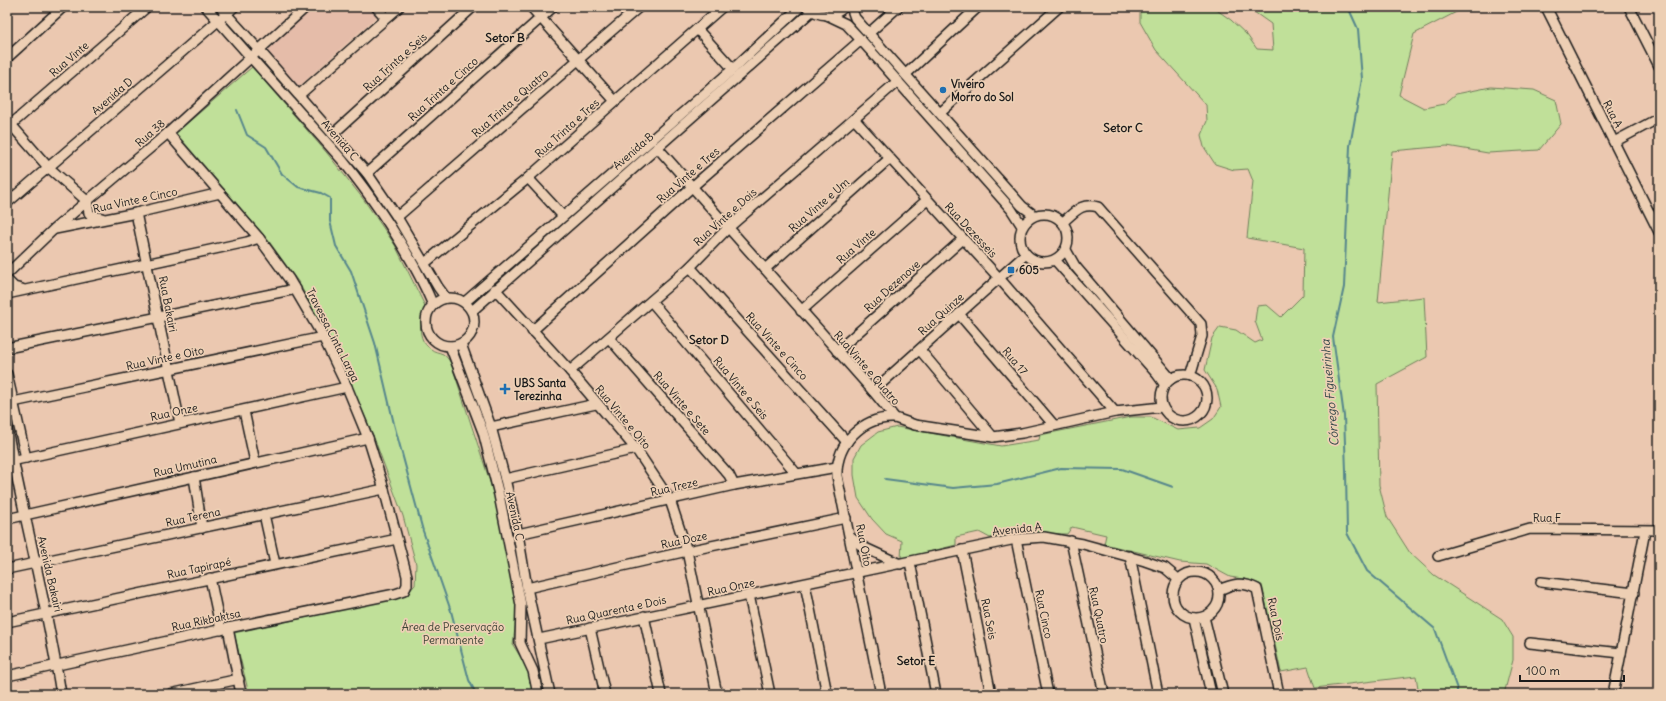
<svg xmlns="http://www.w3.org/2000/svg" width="1666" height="701" font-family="Delius,sans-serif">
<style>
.built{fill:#e5bca9}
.green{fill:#c0e099;stroke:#6e7e5a}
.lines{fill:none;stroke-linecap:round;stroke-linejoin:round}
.stream{stroke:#56868c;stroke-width:2}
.minor-casing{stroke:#1c1c1c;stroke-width:12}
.minor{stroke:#edcfb4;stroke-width:9}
.poi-dot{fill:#1f6fb2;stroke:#edcfb4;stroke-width:1.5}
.labels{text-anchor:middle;stroke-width:3.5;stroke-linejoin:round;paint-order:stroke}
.street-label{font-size:11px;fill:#1c1c1c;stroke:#edcfb4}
.poi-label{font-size:11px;font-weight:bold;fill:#1c1c1c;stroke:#edcfb4;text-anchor:start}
.park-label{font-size:11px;fill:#3d4335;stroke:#edcfb4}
.neighbourhood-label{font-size:12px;font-weight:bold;fill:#1c1c1c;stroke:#edcfb4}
.water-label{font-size:12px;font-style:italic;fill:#34484a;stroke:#edcfb4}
</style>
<rect width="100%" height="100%" fill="#ebc8b0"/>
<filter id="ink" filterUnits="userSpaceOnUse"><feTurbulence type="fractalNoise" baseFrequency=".025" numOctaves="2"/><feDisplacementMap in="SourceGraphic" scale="8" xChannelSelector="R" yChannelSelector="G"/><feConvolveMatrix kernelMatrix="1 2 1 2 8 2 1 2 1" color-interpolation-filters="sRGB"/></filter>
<g filter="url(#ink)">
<!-- built -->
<path class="built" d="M311 7H372L379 14 298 87 264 50Z"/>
<!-- green -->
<g class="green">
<path d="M1140 7 1214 8 1231 20 1247 35 1257 49 1273 50 1271 24 1247 7H1466L1414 34 1399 95 1424 108 1444 104 1456 94 1491 87 1534 90 1556 100 1561 124 1539 150 1488 153 1447 146 1392 151 1378 302 1424 297 1427 357 1377 384 1379 485 1387 517 1410 553 1434 575 1502 619 1513 637V660L1504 694H1419L1416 676 1315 688 1308 667 1281 672 1262 585 1249 580 1230 577 1206 564 1180 562 1104 544 1106 535 1072 527 1067 534 1020 533 990 538 979 532 956 537V545L901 559 902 541 886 534 872 519 858 498 854 475V458L861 445 878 432 897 427 1001 446 1039 440 1040 435 1131 417H1151L1178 430 1200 428 1213 419 1221 407 1217 389 1205 370 1212 338 1220 327 1236 330 1255 343 1262 340 1255 321 1257 306 1267 305 1281 317 1303 295 1304 248 1247 238 1253 181 1248 169 1234 170 1215 164 1204 147 1201 135 1207 121 1206 105 1156 50 1140 22Z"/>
<path d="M252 67 327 153 364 200 395 245 425 306C421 320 415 339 431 349 434 352 439 352 443 354 446 356 449 360 451 363L495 497 517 611 513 645 528 669 533 694H249L234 633 405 596 415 585 416 564 403 516 373 435 343 366 299 283 268 240 176 133Z"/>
</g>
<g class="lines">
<!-- stream -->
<g class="stream">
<path d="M1348 7 1358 29 1362 79 1350 146 1344 287 1333 337 1344 416 1346 471 1347 533 1367 571 1435 629 1457 689V694"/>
<path d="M237 110 247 135 266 147 282 174 298 187 321 193 330 198V221L336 246 351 271 375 343 394 424 423 531 451 611 469 680 476 694"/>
<path d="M885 479 953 488 997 484 1061 468 1122 469 1173 487"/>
</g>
<defs>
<g id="minor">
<path d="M206 7 343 161C378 205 411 253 433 305"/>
<path d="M220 7 259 50 367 173 397 217 438 287 446 298"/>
<path d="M376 7 386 18"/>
<path d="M531 7 615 101"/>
<path d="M807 7C819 17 833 18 844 7"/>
<path d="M851 7 855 18 1022 206 1034 215"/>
<path d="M1546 7 1659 232"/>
<path d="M1629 7 1659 66"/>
<path d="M827 15 846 24 861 40 1011 209 1022 226"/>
<path d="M697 29 733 69"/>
<path d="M869 33 898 7"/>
<path d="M7 58 63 7"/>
<path d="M906 74 978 7"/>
<path d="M299 95 399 7"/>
<path d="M940 113 1059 7"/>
<path d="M7 120 48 167 87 201 89 213 91 215 102 218"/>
<path d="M855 120 999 278 1115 412"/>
<path d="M7 128 147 7"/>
<path d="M333 134 473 7"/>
<path d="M1614 142 1659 118"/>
<path d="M657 147 873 391 895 418 915 425 993 437 1022 433 1115 412 1162 407"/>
<path d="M367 173 553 7"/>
<path d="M528 178 563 216"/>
<path d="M7 203 234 7"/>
<path d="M136 213 180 423"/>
<circle cx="1044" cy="238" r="24"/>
<path d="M397 217 639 7"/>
<path d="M1063 222C1075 212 1081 202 1098 207L1201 324 1202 336 1190 376"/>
<path d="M55 229 136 213 220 193"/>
<path d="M1066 250 1075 266 1171 379"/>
<path d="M1055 260 1157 374 1165 385"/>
<path d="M425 263 528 178 722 7"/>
<path d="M690 267 847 442"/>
<path d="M765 269 889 159"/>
<path d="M7 274 54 229 168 133 306 7"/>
<path d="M7 280 14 287 22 289"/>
<path d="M495 289 570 371 636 449 670 500 687 551 717 694"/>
<path d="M7 294 247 242 259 238"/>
<circle cx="450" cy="322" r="24"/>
<path d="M651 301 796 473"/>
<path d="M465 302 733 69 800 7"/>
<path d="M472 311 812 11"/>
<path d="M801 311 927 200"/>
<path d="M959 314 1053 424"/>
<path d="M532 331 692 187 861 40"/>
<path d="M609 338 729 475 734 485"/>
<path d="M461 344 491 427 505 479 518 534 527 588 550 694"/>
<path d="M450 346 483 432 499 495 521 605 520 643 533 671 538 694"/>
<path d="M7 348 296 289"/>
<path d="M920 350 993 437"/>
<path d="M837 351 963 239"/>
<path d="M570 371 690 267 728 228 898 81"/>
<path d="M7 374 26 458"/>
<circle cx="1184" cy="398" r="23"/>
<path d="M873 391 1026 254"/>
<path d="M13 402 323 337"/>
<path d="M244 411 255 462"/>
<path d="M491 427 596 404"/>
<path d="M7 429C24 518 47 605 61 694"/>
<path d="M7 462 347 387"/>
<path d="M194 477 202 528"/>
<path d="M505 479 636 449"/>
<path d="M264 514 275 564"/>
<path d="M7 519 368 438"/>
<path d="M518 534 734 485 837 467"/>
<path d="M850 537 863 547 900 564"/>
<path d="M1016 539 1048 694"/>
<path d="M1071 541 1104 694"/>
<path d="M962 550 991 694"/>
<path d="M1130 556 1158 694"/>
<path d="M1438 556 1530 529 1659 530"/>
<path d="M910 562 936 694"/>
<path d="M7 569 384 489"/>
<circle cx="1196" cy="595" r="23"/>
<path d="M210 578 221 630"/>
<path d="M1541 582 1634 593"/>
<path d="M805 584 827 694"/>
<path d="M527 588 687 551 846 518"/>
<path d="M1219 590C1232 584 1243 581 1257 589L1279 694"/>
<path d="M749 595 770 694"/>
<path d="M644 616 661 694"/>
<path d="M1204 617 1223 694"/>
<path d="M1194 618 1211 694"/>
<path d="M7 622 397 539"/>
<path d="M228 628 241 694"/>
<path d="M590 628 605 694"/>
<path d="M539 639 1016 539 1044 537 1083 544 1145 561 1165 568 1178 579"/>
<path d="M1530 643 1621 653"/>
<path d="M7 676 228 628 395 594 404 591 407 585V576L384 489 368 438 347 387 323 337 289 279 259 238 168 133"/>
<path d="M170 694 239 679"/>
<path d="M881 694 837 476C836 444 862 416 895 418"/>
<path d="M1613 694 1645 531"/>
</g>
</defs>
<!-- minor casing -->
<use href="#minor" class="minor-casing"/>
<!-- minor -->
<use href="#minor" class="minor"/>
</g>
</g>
<!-- markers -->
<g class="poi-dot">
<circle cx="943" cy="90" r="4"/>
<rect x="1007" y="266" width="8" height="8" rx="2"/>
<path d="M503 383h4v4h4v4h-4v4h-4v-4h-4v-4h4z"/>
</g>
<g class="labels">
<!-- street labels -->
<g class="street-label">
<text transform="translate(69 59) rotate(-41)" y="4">Rua Vinte</text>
<text transform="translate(395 62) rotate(-42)" y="4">Rua Trinta e Seis</text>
<text transform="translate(443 89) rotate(-42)" y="4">Rua Trinta e Cinco</text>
<text transform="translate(112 96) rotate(-41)" y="4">Avenida D</text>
<text transform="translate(510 103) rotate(-41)" y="4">Rua Trinta e Quatro</text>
<text transform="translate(1613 114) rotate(63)" y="4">Rua A</text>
<text transform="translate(567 128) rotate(-42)" y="4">Rua Trinta e Tres</text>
<text transform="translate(150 133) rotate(-41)" y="4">Rua 38</text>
<text transform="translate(340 140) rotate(49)" y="4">Avenida C</text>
<text transform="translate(633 151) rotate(-41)" y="4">Avenida B</text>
<text transform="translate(688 175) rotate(-41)" y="4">Rua Vinte e Tres</text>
<text transform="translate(135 200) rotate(-12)" y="4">Rua Vinte e Cinco</text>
<text transform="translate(819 205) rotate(-41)" y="4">Rua Vinte e Um</text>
<text transform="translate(725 217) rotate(-42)" y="4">Rua Vinte e Dois</text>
<text transform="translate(971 230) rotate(47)" y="4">Rua Dezesseis</text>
<text transform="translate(856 246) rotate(-41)" y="4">Rua Vinte</text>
<text transform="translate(892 286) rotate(-42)" y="4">Rua Dezenove</text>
<text transform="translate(168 304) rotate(79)" y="4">Rua Bakairi</text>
<text transform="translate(941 314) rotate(-42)" y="4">Rua Quinze</text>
<text transform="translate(333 335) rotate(63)" y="4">Travessa Cinta Larga</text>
<text transform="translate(777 346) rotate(48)" y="4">Rua Vinte e Cinco</text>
<text transform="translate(165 358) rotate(-12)" y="4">Rua Vinte e Oito</text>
<text transform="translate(1015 361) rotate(50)" y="4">Rua 17</text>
<text transform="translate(867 368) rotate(49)" y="4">Rua Vinte e Quatro</text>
<text transform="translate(741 388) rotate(50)" y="4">Rua Vinte e Seis</text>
<text transform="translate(682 403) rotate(49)" y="4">Rua Vinte e Sete</text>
<text transform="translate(174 412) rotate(-12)" y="4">Rua Onze</text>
<text transform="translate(623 417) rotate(50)" y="4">Rua Vinte e Oito</text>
<text transform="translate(185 466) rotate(-13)" y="4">Rua Umutina</text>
<text transform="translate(674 487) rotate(-13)" y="4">Rua Treze</text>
<text transform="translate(515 516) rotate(78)" y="4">Avenida C</text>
<text transform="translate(193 517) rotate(-12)" y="4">Rua Terena</text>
<text x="1547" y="522">Rua F</text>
<text transform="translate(1017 529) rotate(-6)" y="4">Avenida A</text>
<text transform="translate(684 540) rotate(-12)" y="4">Rua Doze</text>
<text transform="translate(864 545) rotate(79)" y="4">Rua Oito</text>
<text transform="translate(199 568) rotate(-12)" y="4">Rua Tapirapé</text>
<text transform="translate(50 574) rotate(77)" y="4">Avenida Bakairi</text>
<text transform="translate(731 587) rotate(-12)" y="4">Rua Onze</text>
<text transform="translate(616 610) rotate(-12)" y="4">Rua Quarenta e Dois</text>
<text transform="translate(1044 614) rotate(78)" y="4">Rua Cinco</text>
<text transform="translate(1099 615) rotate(78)" y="4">Rua Quatro</text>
<text transform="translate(989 619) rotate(79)" y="4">Rua Seis</text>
<text transform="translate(1276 619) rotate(78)" y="4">Rua Dois</text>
<text transform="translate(206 620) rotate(-12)" y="4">Rua Rikbaktsa</text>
</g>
<!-- poi labels -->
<g class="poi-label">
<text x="951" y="88">Viveiro<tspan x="951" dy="13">Morro do Sol</tspan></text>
<text x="1019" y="274">605</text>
<text x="514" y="387">UBS Santa<tspan x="514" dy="13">Terezinha</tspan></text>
</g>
<!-- park labels -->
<g class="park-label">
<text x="453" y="631">Área de Preservação<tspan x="453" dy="13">Permanente</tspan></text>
</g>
<!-- neighbourhood labels -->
<g class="neighbourhood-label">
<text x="505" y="42">Setor B</text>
<text x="1123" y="132">Setor C</text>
<text x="709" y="344">Setor D</text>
<text x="916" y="665">Setor E</text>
</g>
<!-- water labels -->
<g class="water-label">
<text transform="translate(1330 393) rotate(-95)" y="4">Córrego Figueirinha</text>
</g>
</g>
<!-- margin -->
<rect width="1666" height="701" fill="none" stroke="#edcfb4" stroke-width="24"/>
<rect x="12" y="12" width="1642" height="677" fill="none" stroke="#1c1c1c" stroke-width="1.5" filter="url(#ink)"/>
<!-- scale -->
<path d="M1520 675v6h104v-6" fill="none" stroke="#1c1c1c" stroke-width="2"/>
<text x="1526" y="675" font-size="12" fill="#1c1c1c" stroke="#edcfb4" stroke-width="3" paint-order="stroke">100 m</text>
</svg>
